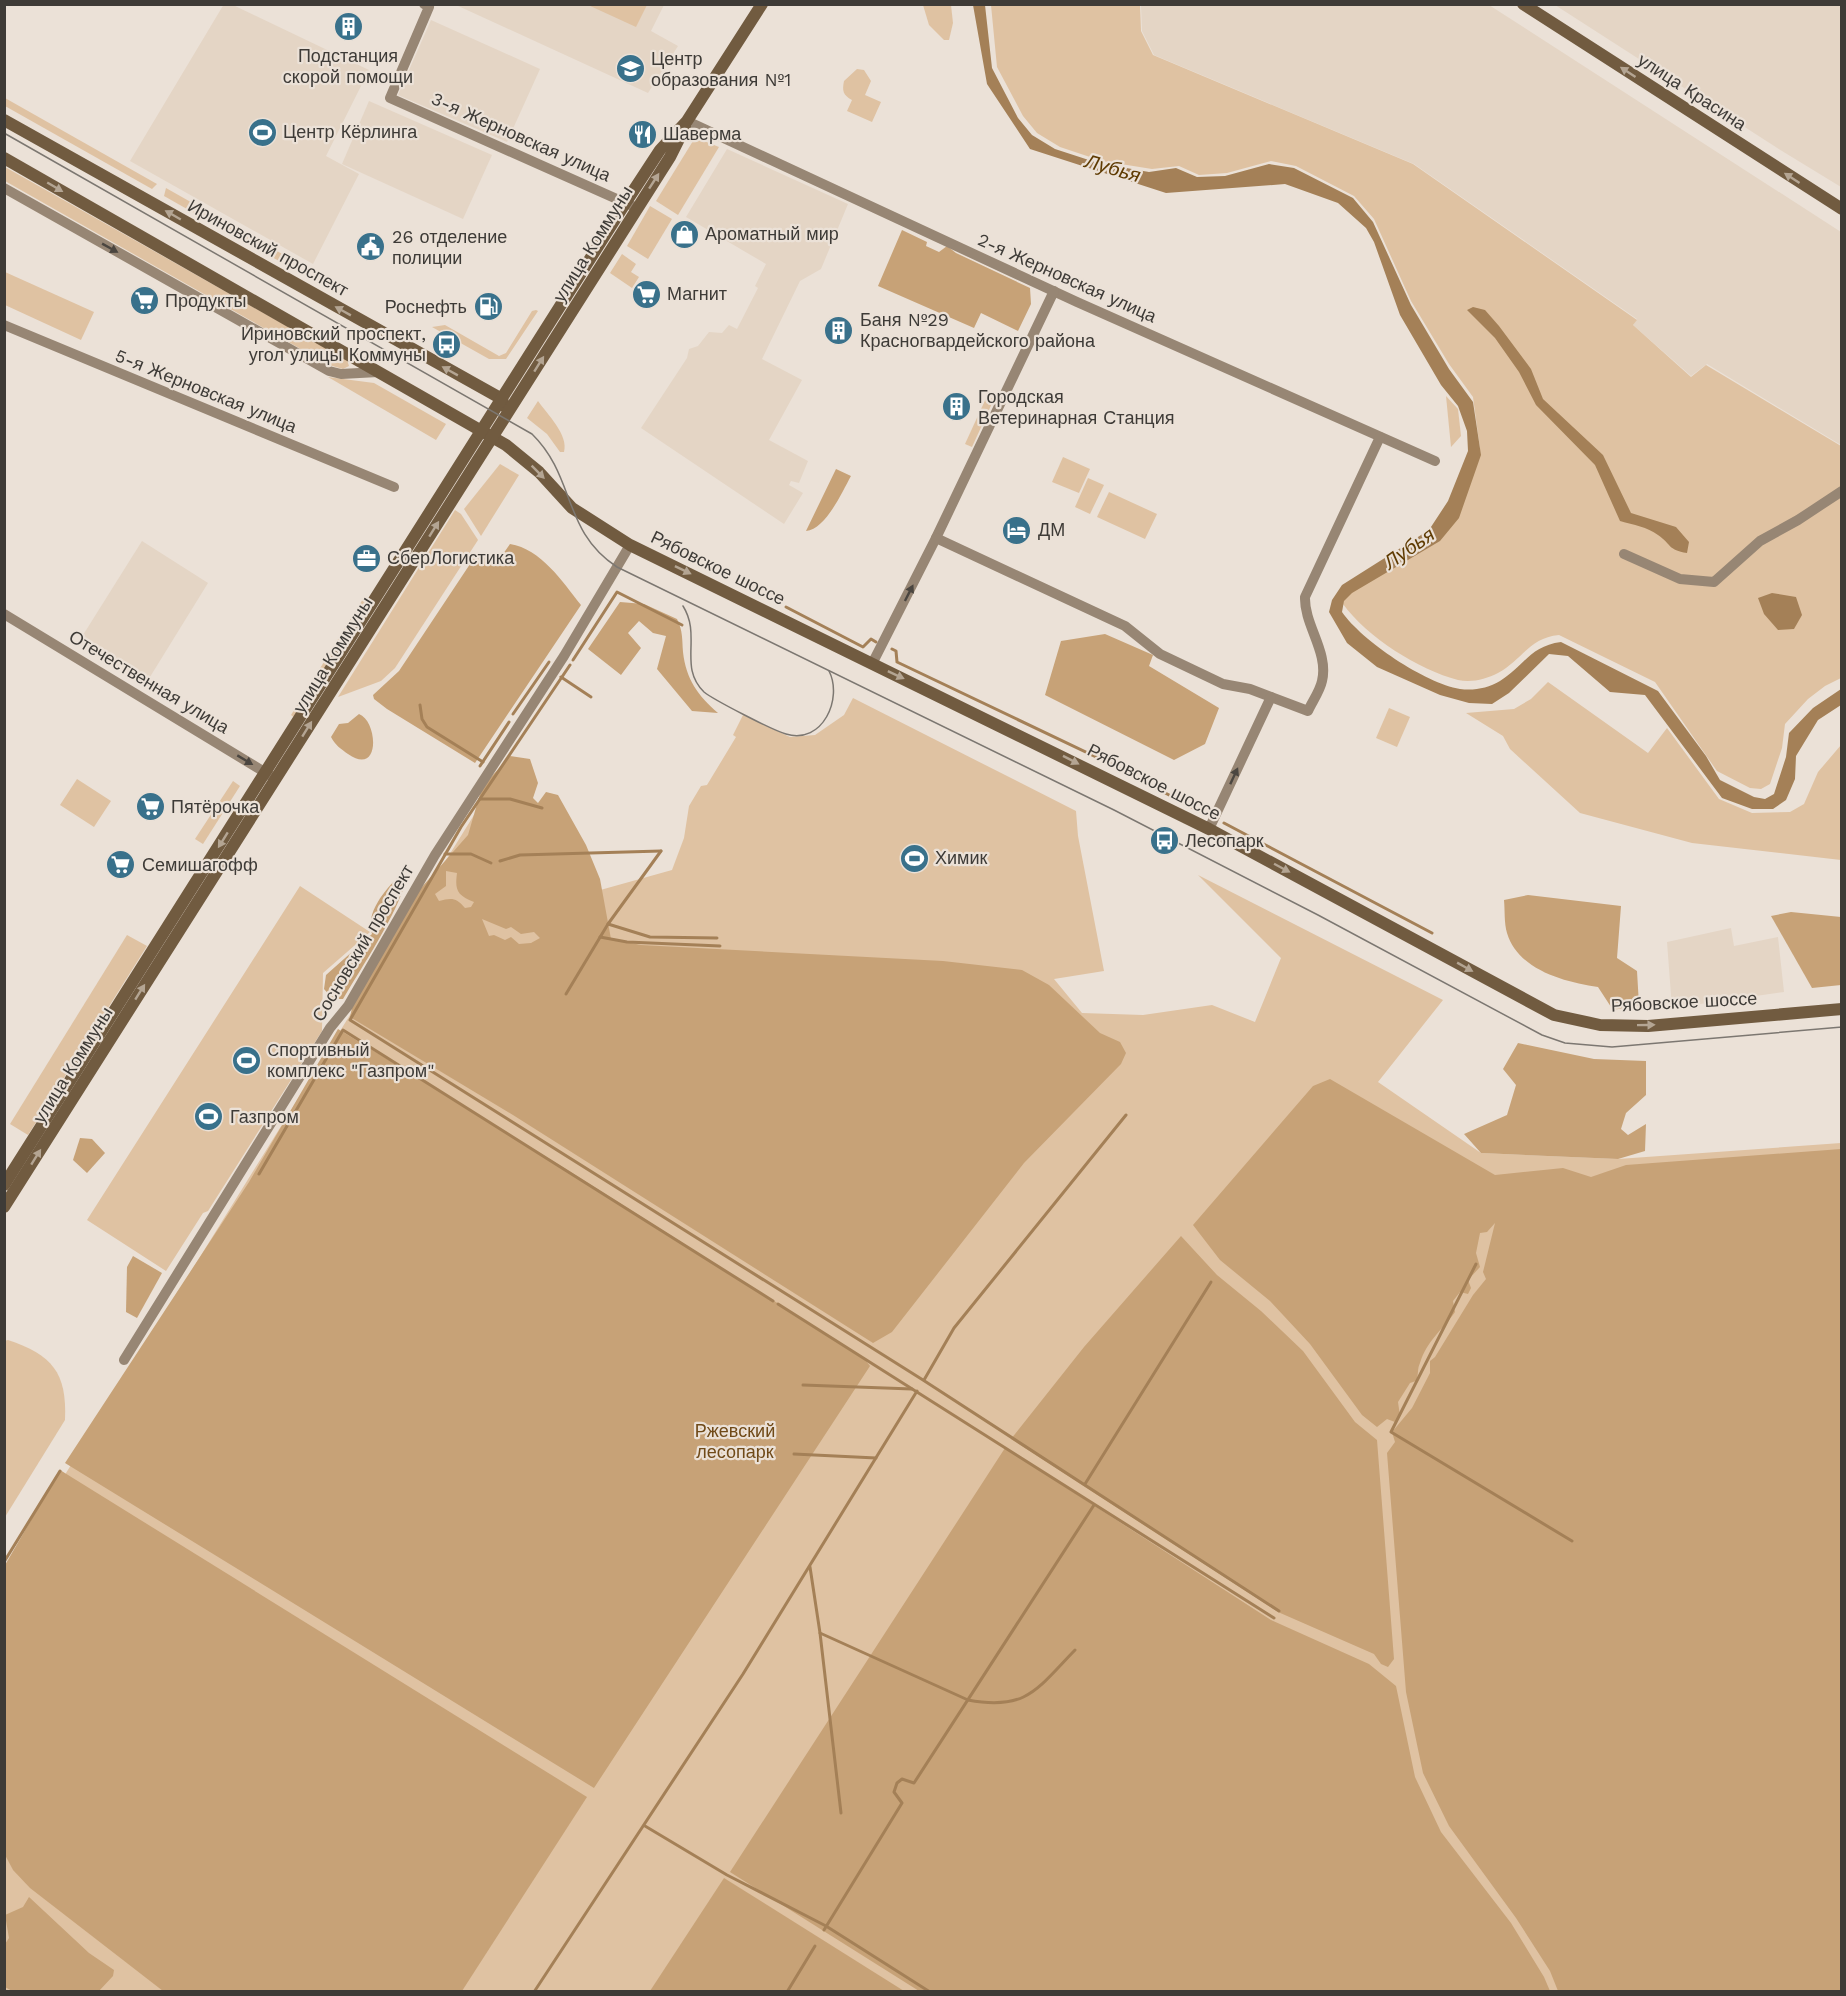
<svg xmlns="http://www.w3.org/2000/svg" width="1846" height="1996" font-family="'Work Sans',sans-serif">
<style>
.built{fill:#e4d5c5}
.green{fill:#dfc2a2}
.forest{fill:#c7a277;fill-rule:evenodd}
.water{fill:#a48057}
.lines{fill:none;stroke-linecap:round;stroke-linejoin:round}
.stream{stroke:#a48057;stroke-width:3}
.minor{stroke:#978674;stroke-width:10}
.secondary{stroke:#715b40;stroke-width:12}
.tram{stroke:#7c7771;stroke-width:1.5}
.oneway{fill:#b4a593}
.oneway2{fill:#4b4640}
.labels{text-anchor:middle;stroke-width:4.5;stroke-linejoin:round;paint-order:stroke}
.poi-label{font-size:18px;fill:#3e3b37;stroke:#ebe1d7;text-anchor:start}
.street-label{font-size:18px;fill:#3e3b37;stroke:#ebe1d7}
.park-label{font-size:18px;fill:#704a18;stroke:#ebe1d7}
.water-label{font-size:20px;font-style:italic;fill:#5f3b02;stroke:#ebe1d7}
</style>
<rect width="100%" height="100%" fill="#ebe1d7"/>
<!-- built -->
<g class="built">
<path d="M224 4 233 5 369 70 326 156 359 174 313 264 130 161Z"/>
<path d="M456 5H664L651 31 678 46 648 93Z"/>
<path d="M1141 5H1489L1841 232V445L1707 364 1691 376 1633 325 1637 319 1414 164 1154 55 1142 31Z"/>
<path d="M1555 5H1841V187L1782 151Z"/>
<path d="M431 20 540 69 507 142 398 95Z"/>
<path d="M369 101 492 155 463 219 342 164Z"/>
<path d="M727 149 848 204 821 269 800 281 762 359 802 380 769 440 808 461 799 483 791 481 789 485 803 493 784 524 641 428 687 358 689 349 698 346 709 332 722 333 729 325 737 329 758 288 755 286 766 264 686 217Z"/>
<path d="M142 541 208 583 145 685 78 643Z"/>
<path d="M1731 928 1734 946 1778 937 1784 992 1672 1008 1667 942Z"/>
</g>
<!-- green -->
<g class="green">
<path d="M588 5 647 4V5L636 27Z"/>
<path d="M923 5H951L953 23 949 40H944L929 25Z"/>
<path d="M991 5H1140L1141 31 1153 55 1413 164 1637 320 1633 325 1691 377 1706 365 1841 446V678L1825 686 1808 699 1785 724 1782 748 1770 784 1761 789 1750 788 1717 771 1655 682 1559 635C1529 638 1523 659 1498 673 1486 679 1472 683 1458 680 1419 670 1367 637 1343 604L1345 593 1440 534 1475 468 1480 449 1473 397 1449 364 1411 301 1374 219 1354 196 1296 166 1271 161 1227 173 1199 175 1179 166 1152 169 1102 161 1060 147 1037 133 1023 116 997 67Z"/>
<path d="M857 69 864 70 871 81 865 95 881 102 872 122 847 111 852 100C843 95 842 91 844 81Z"/>
<path d="M5 98 157 184 152 189 5 106Z"/>
<path d="M699 139 719 147 678 215 656 201 693 141Z"/>
<path d="M5 167 347 360 349 366 343 369 329 365 5 181Z"/>
<path d="M166 188 284 255 279 261 164 196Z"/>
<path d="M650 206 672 219 648 259 627 246Z"/>
<path d="M622 254 636 264 631 272 639 277 632 288 610 273Z"/>
<path d="M5 272 94 312 81 340 5 305Z"/>
<path d="M536 310 538 311 506 359H489L432 327 445 325 499 356 506 353 532 311Z"/>
<path d="M328 377 374 383 446 424 436 440Z"/>
<path d="M987 396 994 399 972 447 965 444Z"/>
<path d="M1446 396 1458 409 1461 436 1451 447Z"/>
<path d="M538 401C547 414 569 435 564 452H560L547 434 527 418Z"/>
<path d="M1063 457 1090 469 1079 493 1052 482Z"/>
<path d="M500 464 519 475 481 536 464 509Z"/>
<path d="M1088 478 1104 485 1090 514 1075 507Z"/>
<path d="M1109 492 1157 514 1145 539 1097 517Z"/>
<path d="M455 510 461 514 478 540 395 668 381 681 338 697Z"/>
<path d="M363 599 367 601 295 718 291 715Z"/>
<path d="M1548 682 1648 753 1667 728 1719 799 1752 813 1790 812 1804 804 1818 772 1841 745V860L1692 843 1580 813 1510 749 1503 736 1466 713 1514 709 1531 699Z"/>
<path d="M853 698 1076 811 1078 836 1104 971 1054 979 1082 1013 1143 1015 1212 1005 1255 1022 1281 958 1198 875 1443 1000 1378 1082 1481 1153 1618 1159 1841 1143V1991H5L4 1573 474 815 586 894 672 870 684 838 689 806 701 786 707 785 736 737 733 735 743 715 790 737 815 735 844 715Z"/>
<path d="M1389 708 1410 717 1397 747 1376 738Z"/>
<path d="M77 779 111 801 94 827 60 805Z"/>
<path d="M233 781 240 786 203 844 195 839Z"/>
<path d="M300 886 370 932 323 973 322 1031 208 1211 203 1213 166 1271 87 1220Z"/>
<path d="M127 935 147 946 28 1135 10 1124Z"/>
<path d="M8 1340C52 1355 67 1372 65 1420L5 1517 4 1341Z"/>
</g>
<!-- forest -->
<g class="forest">
<path d="M902 230 927 242 926 246 939 252 947 246 956 253 1030 288 1031 304 1018 331 981 313 974 328 878 286Z"/>
<path d="M836 469 851 476C842 492 826 529 806 531Z"/>
<path d="M510 544C541 549 562 581 581 605L475 763 387 709 374 699 373 695 399 671 478 552 496 564Z"/>
<path d="M620 602 644 604 677 619C683 631 682 639 683 652 686 679 698 696 718 713L692 711 657 669 666 636 653 633 639 621 628 633 641 648 621 675 588 649Z"/>
<path d="M1105 634 1153 655 1149 666 1219 708 1205 744 1174 760 1045 695 1061 641Z"/>
<path d="M359 714C378 721 381 777 348 754 341 749 335 745 331 737L339 724 348 723Z"/>
<path d="M510 756 530 759 538 783 533 798 538 803 546 792 558 795 586 845 600 879 611 939 641 945 943 961 1022 970 1049 985 1100 1033 1120 1042 1126 1053 1121 1064 1024 1163 892 1332 873 1343 513 1115 350 1017 354 999 421 888 468 835 482 787ZM446 871 457 873C455 889 456 895 474 902L471 907 465 908C456 897 451 898 439 901L435 894 446 886ZM482 919 506 929 511 927 521 934 534 932 540 938 531 943 519 944 511 937 505 940 494 935 489 936Z"/>
<path d="M399 876 406 880C398 913 361 968 343 999H333L324 989 326 975 372 934C365 913 385 890 399 876Z"/>
<path d="M1528 895 1621 906 1617 958 1637 971 1639 1005 1613 1010 1598 987C1564 982 1518 970 1507 933 1504 923 1505 910 1504 900Z"/>
<path d="M1791 912 1841 917V985L1812 988 1771 916Z"/>
<path d="M338 1029 566 1169 864 1358 870 1366 594 1788 65 1463 249 1182Z"/>
<path d="M1518 1043 1594 1059 1646 1061V1095L1626 1113 1621 1129 1628 1135 1646 1124 1645 1151 1618 1159 1481 1153 1464 1134 1507 1115 1516 1085 1503 1069Z"/>
<path d="M1330 1079 1495 1175 1563 1168 1591 1177 1626 1165 1841 1149V1991H1558L1550 1971 1516 1918 1449 1826 1423 1773 1406 1692 1387 1453 1395 1442 1392 1432 1412 1408 1430 1373V1361L1435 1357 1473 1295 1486 1279 1483 1272 1495 1223 1487 1232 1480 1233 1476 1253 1480 1267 1468 1280 1471 1288 1468 1294 1460 1292 1453 1301 1455 1312C1443 1329 1426 1342 1420 1363 1417 1369 1419 1374 1416 1381L1410 1383 1398 1402 1400 1416 1395 1422 1387 1419 1377 1427 1362 1415 1310 1344 1270 1301 1220 1260 1193 1225 1313 1086Z"/>
<path d="M80 1138 92 1139 105 1153 87 1173 73 1160Z"/>
<path d="M1181 1236 1217 1275 1261 1311 1303 1351 1355 1422 1377 1440 1394 1659 1388 1667 1381 1664 1374 1654 1278 1612 1011 1439 1084 1347Z"/>
<path d="M133 1256 162 1273 137 1318 126 1312 127 1267Z"/>
<path d="M1005 1448 1271 1620 1369 1664 1396 1686 1415 1777 1441 1832 1511 1923 1544 1977 1550 1991H919L730 1872Z"/>
<path d="M60 1470 587 1797 462 1991H163L30 1888 13 1870 4 1853 5 1565Z"/>
<path d="M724 1878 904 1991H650Z"/>
<path d="M29 1897 89 1953 114 1970 113 1976 99 1991H12L5 1987V1944L9 1938 5 1915 23 1907Z"/>
</g>
<!-- water -->
<g class="water">
<path d="M973 5H985L992 68 1018 118 1032 135 1055 149 1098 163 1149 172 1176 168 1197 177 1225 176 1269 164 1294 168 1353 198 1373 222 1411 305 1449 369 1473 402 1481 455 1459 518 1440 541 1352 593 1344 601 1342 612C1362 641 1425 683 1460 689 1474 691 1488 688 1500 681 1524 666 1530 646 1561 642L1658 691 1706 756 1720 780 1754 797 1765 799 1774 794 1786 757 1789 733 1813 708 1841 689V705L1818 720 1796 756 1795 779 1786 800 1773 809H1752L1722 798 1645 695 1610 692 1568 656 1549 654 1509 693 1492 704 1469 703 1440 695 1377 667 1347 643 1329 612 1332 600 1342 585 1429 530 1448 501 1468 451 1467 431 1458 406 1441 385 1400 315 1374 242 1366 228 1338 203 1285 184 1166 193 1030 149 987 84Z"/>
<path d="M1473 307 1485 310 1499 326 1531 369 1543 399 1603 455 1631 513 1676 527 1689 542 1687 553C1668 550 1672 545 1658 535 1647 527 1634 525 1620 521L1595 465 1536 405 1519 372 1495 338 1467 310Z"/>
<path d="M1772 593 1796 597 1802 615 1794 629 1778 630 1764 614 1758 598Z"/>
</g>
<g class="lines">
<!-- stream -->
<g class="stream">
<path d="M786 607 863 647 871 639 876 642"/>
<path d="M892 649 896 651 897 662 1111 764 1199 811"/>
<path d="M573 660 617 592 682 625"/>
<path d="M570 665 461 827 350 1020 923 1380 1279 1611"/>
<path d="M561 677 591 697"/>
<path d="M420 705 422 719 427 727 483 762"/>
<path d="M513 714 549 662"/>
<path d="M480 766 509 722"/>
<path d="M480 799H510L542 808"/>
<path d="M1224 823 1432 933"/>
<path d="M445 854H471L491 863"/>
<path d="M500 861 520 855 661 851"/>
<path d="M608 924 650 937 717 938"/>
<path d="M600 937 627 942 720 946"/>
<path d="M566 994 608 924 661 851"/>
<path d="M259 1174 343 1030 773 1301"/>
<path d="M1476 1264 1391 1432 1572 1541"/>
<path d="M778 1304 1274 1618"/>
<path d="M924 1380 954 1328 1126 1115"/>
<path d="M803 1385 912 1389"/>
<path d="M794 1454 876 1458"/>
<path d="M1085 1484 1211 1282"/>
<path d="M4 1562 60 1471"/>
<path d="M810 1567 820 1633 968 1700C1027 1711 1037 1689 1075 1650"/>
<path d="M820 1633 841 1813"/>
<path d="M645 1826 727 1875 826 1926 930 1992"/>
<path d="M824 1930 902 1803 894 1792 897 1783 902 1779 914 1783 1094 1505"/>
<path d="M534 1992 743 1674 917 1391"/>
<path d="M787 1992 815 1946"/>
</g>
<!-- minor -->
<g class="minor">
<path d="M424 4 429 7 390 98 637 208"/>
<path d="M687 121 1077 302 1435 461"/>
<path d="M4 188 329 371 341 374 378 372"/>
<path d="M1054 291 936 538 1125 626 1160 654 1223 684 1250 689 1308 711C1312 702 1320 691 1322 681 1329 652 1304 625 1305 597L1380 437"/>
<path d="M4 325 394 487"/>
<path d="M1624 554 1680 579 1714 582 1760 541 1798 520 1842 491"/>
<path d="M4 614 276 779"/>
<path d="M872 664 936 538"/>
<path d="M1209 829 1271 697"/>
<path d="M124 1360 330 1028 348 1006 435 855 564 656 630 545"/>
</g>
<!-- secondary -->
<g class="secondary">
<path d="M1523 4 1842 209"/>
<path d="M4 120 502 399 504 406"/>
<path d="M4 158 506 445 539 472 572 508 630 545 1209 829 1554 1015 1600 1025 1648 1026 1842 1009"/>
<path d="M4 1185 626 202 660 150 687 121 762 4"/>
<path d="M4 1207 670 157 685 127"/>
</g>
<!-- tram -->
<g class="tram">
<path d="M4 133 532 434C576 477 562 531 617 567L1114 810 1318 915 1542 1035 1565 1043 1612 1047 1842 1027"/>
<path d="M683 606C702 636 678 667 704 692 714 700 772 730 786 734 823 745 843 698 829 671"/>
</g>
</g>
<!-- one-way arrows -->
<defs><path id="oneway-solid" d="M-6-.8H1V-3.2L6.5 0L1 3.2V.8H-6Z" transform="scale(1.5)"/></defs>
<g class="oneway">
<use href="#oneway-solid" transform="translate(1628 72) rotate(-147)"/>
<use href="#oneway-solid" transform="translate(1792 178) rotate(-147)"/>
<use href="#oneway-solid" transform="translate(654 181) rotate(-57)"/>
<use href="#oneway-solid" transform="translate(55 187) rotate(30)"/>
<use href="#oneway-solid" transform="translate(173 215) rotate(-150)"/>
<use href="#oneway-solid" transform="translate(343 311) rotate(-151)"/>
<use href="#oneway-solid" transform="translate(539 364) rotate(-58)"/>
<use href="#oneway-solid" transform="translate(450 371) rotate(-151)"/>
<use href="#oneway-solid" transform="translate(538 472) rotate(45)"/>
<use href="#oneway-solid" transform="translate(434 529) rotate(-58)"/>
<use href="#oneway-solid" transform="translate(683 570) rotate(26)"/>
<use href="#oneway-solid" transform="translate(896 675) rotate(25)"/>
<use href="#oneway-solid" transform="translate(307 729) rotate(-58)"/>
<use href="#oneway-solid" transform="translate(1071 760) rotate(27)"/>
<use href="#oneway-solid" transform="translate(223 840) rotate(122)"/>
<use href="#oneway-solid" transform="translate(1282 868) rotate(28)"/>
<use href="#oneway-solid" transform="translate(1465 967) rotate(29)"/>
<use href="#oneway-solid" transform="translate(140 992) rotate(-58)"/>
<use href="#oneway-solid" transform="translate(1646 1025) rotate(-1)"/>
<use href="#oneway-solid" transform="translate(36 1157) rotate(-58)"/>
</g>
<g class="oneway2">
<use href="#oneway-solid" transform="translate(110 248) rotate(29)"/>
<use href="#oneway-solid" transform="translate(909 593) rotate(-63)"/>
<use href="#oneway-solid" transform="translate(245 760) rotate(31)"/>
<use href="#oneway-solid" transform="translate(1234 776) rotate(-65)"/>
</g>
<!-- icons -->
<defs>
<symbol id="building-disc" viewBox="-11 -11 22 22"><circle r="9.5" fill="#39718b" stroke="#ebe1d7"/><path d="M-4-6H4V6H1V3H-1V6H-4ZM-2.5-4.3h1.7v1.8h-1.7ZM.8-4.3h1.7v1.8H.8ZM-2.5-1h1.7V.8h-1.7ZM.8-1h1.7V.8H.8Z" fill="#fff"/></symbol>
<symbol id="university-disc" viewBox="-11 -11 22 22"><circle r="9.5" fill="#39718b" stroke="#ebe1d7"/><path d="M0-5L7-2L0 1L-7-2ZM-4 1L0 2.5L4 1V4Q0 6-4 4Z" fill="#fff"/></symbol>
<symbol id="stadium-disc" viewBox="-11 -11 22 22"><circle r="9.5" fill="#39718b" stroke="#ebe1d7"/><path d="M0-5a6.5 5 0 1 0 0 10a6.5 5 0 1 0 0-10ZM-3.5-1.8h7v3.6h-7Z" fill="#fff"/></symbol>
<symbol id="restaurant-disc" viewBox="-11 -11 22 22"><circle r="9.5" fill="#39718b" stroke="#ebe1d7"/><path d="M-5-6h1v4h1v-4h1v4h1v-4h1v5L-1.5 .5V6h-2V.5L-5-1ZM5-6V6H3V1.5H1.5Q1.5-4 5-6Z" fill="#fff"/></symbol>
<symbol id="shop-disc" viewBox="-11 -11 22 22"><circle r="9.5" fill="#39718b" stroke="#ebe1d7"/><path d="M-5-2.5h2.3a2.7 3.5 0 0 1 5.4 0H5L5.5 6h-11ZM-1.5-2.5h3a1.5 2.3 0 0 0-3 0Z" fill="#fff"/></symbol>
<symbol id="civic-disc" viewBox="-11 -11 22 22"><circle r="9.5" fill="#39718b" stroke="#ebe1d7"/><path d="M-.6-6.5H3V-4.5H.6V-3L4-1V1h2V6H-6V1h2V-1L-.6-3ZM-1.2 2.5V6h2.4V2.5Z" fill="#fff"/></symbol>
<symbol id="supermarket-disc" viewBox="-11 -11 22 22"><circle r="9.5" fill="#39718b" stroke="#ebe1d7"/><path d="M-6-5.5h2.5l.6 2H6L4.5 2H-2.5L-4.4-4H-6ZM-1.5 3.2a1.3 1.3 0 1 0 .1 0ZM3 3.2a1.3 1.3 0 1 0 .1 0Z" fill="#fff"/></symbol>
<symbol id="fuel-disc" viewBox="-11 -11 22 22"><circle r="9.5" fill="#39718b" stroke="#ebe1d7"/><path d="M-5.5-6h7V0h2V4h1.3V-2.5L3-4.5l.8-.8L6-3V5H2.5V1h-1V6h-7ZM-4.2-4.7v3.2H.2V-4.7Z" fill="#fff"/></symbol>
<symbol id="bus-disc" viewBox="-11 -11 22 22"><circle r="9.5" fill="#39718b" stroke="#ebe1d7"/><path d="M-5-6H5V4H4V6H2V4H-2V6H-4V4H-5ZM-3.5-4V0h7V-4ZM-3.5 1.2v1.5H-2V1.2ZM2 1.2v1.5H3.5V1.2Z" fill="#fff"/></symbol>
<symbol id="hotel-disc" viewBox="-11 -11 22 22"><circle r="9.5" fill="#39718b" stroke="#ebe1d7"/><path d="M-6-4.5h1.5V1H6V5H4.5V3h-9V5H-6ZM-4 0a1.8 1.8 0 1 1 3.6 0ZM.5 0V-2.5h3Q6-2.5 6 0Z" fill="#fff"/></symbol>
<symbol id="office-disc" viewBox="-11 -11 22 22"><circle r="9.5" fill="#39718b" stroke="#ebe1d7"/><path d="M-6-3h4V-5.5h4V-3h4V5H-6ZM-1-4.5V-3h2v-1.5ZM-6 0V1H6V0Z" fill="#fff"/></symbol>
</defs>
<g fill-rule="evenodd">
<use href="#building-disc" x="332" y="10" width="33" height="33"/>
<use href="#university-disc" x="614" y="52" width="33" height="33"/>
<use href="#stadium-disc" x="246" y="116" width="33" height="33"/>
<use href="#restaurant-disc" x="626" y="118" width="33" height="33"/>
<use href="#shop-disc" x="668" y="218" width="33" height="33"/>
<use href="#civic-disc" x="354" y="230" width="33" height="33"/>
<use href="#supermarket-disc" x="630" y="278" width="33" height="33"/>
<use href="#supermarket-disc" x="128" y="284" width="33" height="33"/>
<use href="#fuel-disc" x="472" y="290" width="33" height="33"/>
<use href="#building-disc" x="822" y="314" width="33" height="33"/>
<use href="#bus-disc" x="430" y="328" width="33" height="33"/>
<use href="#building-disc" x="940" y="390" width="33" height="33"/>
<use href="#hotel-disc" x="1000" y="514" width="33" height="33"/>
<use href="#office-disc" x="350" y="542" width="33" height="33"/>
<use href="#supermarket-disc" x="134" y="790" width="33" height="33"/>
<use href="#bus-disc" x="1148" y="824" width="33" height="33"/>
<use href="#stadium-disc" x="898" y="842" width="33" height="33"/>
<use href="#supermarket-disc" x="104" y="848" width="33" height="33"/>
<use href="#stadium-disc" x="230" y="1044" width="33" height="33"/>
<use href="#stadium-disc" x="192" y="1100" width="33" height="33"/>
</g>
<g class="labels">
<!-- poi labels -->
<g class="poi-label">
<text x="348" y="62" text-anchor="middle">Подстанция<tspan x="348" dy="21">скорой помощи</tspan></text>
<text x="651" y="65">Центр<tspan x="651" dy="21">образования №1</tspan></text>
<text x="283" y="138">Центр Кёрлинга</text>
<text x="663" y="140">Шаверма</text>
<text x="705" y="240">Ароматный мир</text>
<text x="392" y="243">26 отделение<tspan x="392" dy="21">полиции</tspan></text>
<text x="667" y="300">Магнит</text>
<text x="165" y="307">Продукты</text>
<text x="467" y="313" text-anchor="end">Роснефть</text>
<text x="860" y="326">Баня №29<tspan x="860" dy="21">Красногвардейского района</tspan></text>
<text x="426" y="340" text-anchor="end">Ириновский проспект,<tspan x="426" dy="21">угол улицы Коммуны</tspan></text>
<text x="978" y="403">Городская<tspan x="978" dy="21">Ветеринарная Станция</tspan></text>
<text x="1038" y="536">ДМ</text>
<text x="387" y="564">СберЛогистика</text>
<text x="171" y="813">Пятёрочка</text>
<text x="1185" y="847">Лесопарк</text>
<text x="935" y="864">Химик</text>
<text x="142" y="871">Семишагофф</text>
<text x="267" y="1056">Cпортивный<tspan x="267" dy="21">комплекс "Газпром"</tspan></text>
<text x="230" y="1123">Газпром</text>
</g>
<!-- street labels -->
<g class="street-label">
<text transform="translate(1692 92) rotate(33)" y="6">улица Красина</text>
<text transform="translate(521 137) rotate(24)" y="6">3-я Жерновская улица</text>
<text transform="translate(593 244) rotate(-58)" y="6">улица Коммуны</text>
<text transform="translate(268 248) rotate(29)" y="6">Ириновский проспект</text>
<text transform="translate(1067 278) rotate(24)" y="6">2-я Жерновская улица</text>
<text transform="translate(206 391) rotate(22)" y="6">5-я Жерновская улица</text>
<text transform="translate(718 568) rotate(26)" y="6">Рябовское шоссе</text>
<text transform="translate(333 655) rotate(-58)" y="6">улица Коммуны</text>
<text transform="translate(149 682) rotate(31)" y="6">Отечественная улица</text>
<text transform="translate(1154 782) rotate(27)" y="6">Рябовское шоссе</text>
<text transform="translate(363 943) rotate(-59)" y="6">Сосновский проспект</text>
<text transform="translate(1684 1002) rotate(-3)" y="6">Рябовское шоссе</text>
<text transform="translate(73 1065) rotate(-58)" y="6">улица Коммуны</text>
</g>
<!-- park labels -->
<g class="park-label">
<text x="735" y="1437">Ржевский<tspan x="735" dy="21">лесопарк</tspan></text>
</g>
<!-- water labels -->
<g class="water-label">
<text transform="translate(1113 168) rotate(16)" y="7">Лубья</text>
<text transform="translate(1409 548) rotate(-35)" y="7">Лубья</text>
</g>
</g>
<!-- border -->
<rect width="1846" height="1996" fill="none" stroke="#3e3b37" stroke-width="12"/>
</svg>
